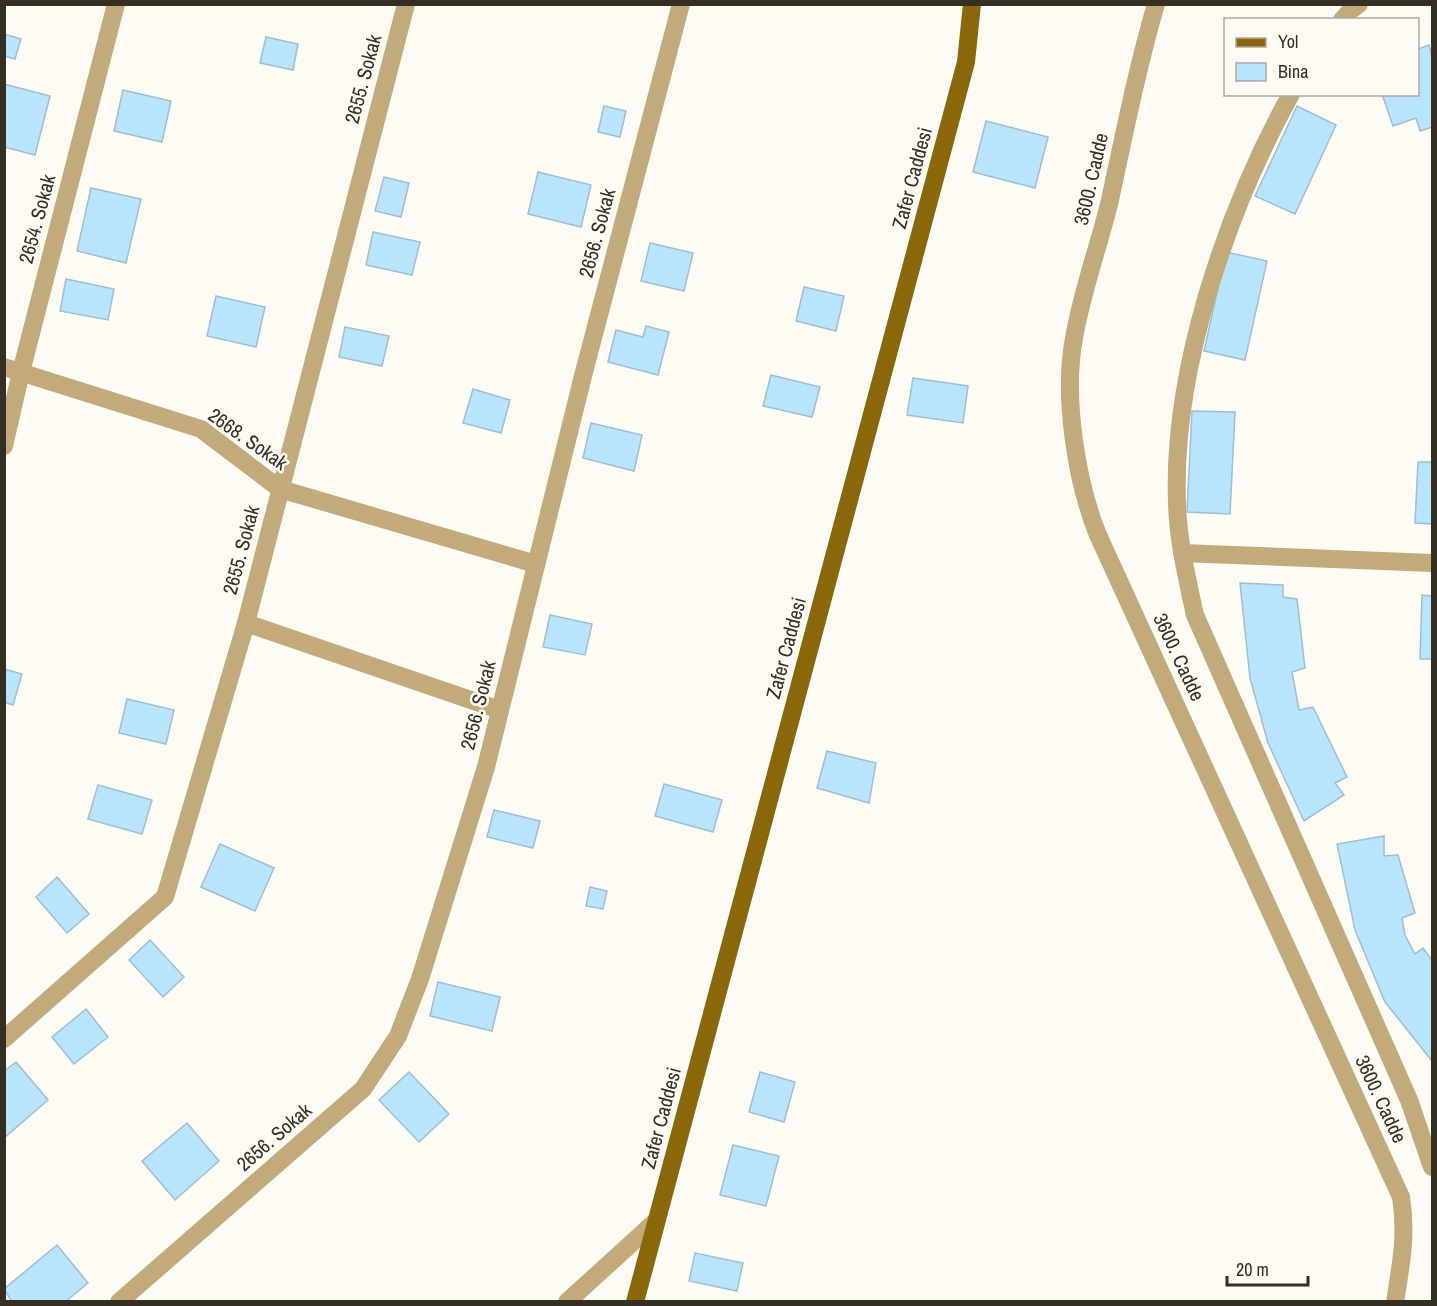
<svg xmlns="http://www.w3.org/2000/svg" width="1437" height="1306" font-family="'Archivo Narrow',sans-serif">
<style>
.building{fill:#b9e4fe;stroke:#9fbed2;stroke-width:1.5}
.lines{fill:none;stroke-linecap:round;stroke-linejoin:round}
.minor{stroke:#c2aa7a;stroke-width:18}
.major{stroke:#8a670a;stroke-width:18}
.labels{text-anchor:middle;stroke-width:5;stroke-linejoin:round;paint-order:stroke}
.street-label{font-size:20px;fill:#352f23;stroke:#fefbf5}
</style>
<rect width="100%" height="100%" fill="#fefbf5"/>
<!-- building -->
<g class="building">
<path d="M4 34 21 39 15 59 4 56Z"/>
<path d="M266 37 298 44 293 70 260 63Z"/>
<path d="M1429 45 1432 57V127L1420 131 1416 118 1393 126 1382 94H1418V49Z"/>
<path d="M4 84 50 96 35 155 4 147Z"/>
<path d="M123 90 171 101 162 142 114 131Z"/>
<path d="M604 106 626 111 620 137 598 132Z"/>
<path d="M1297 106 1336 125 1295 214 1255 196Z"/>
<path d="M986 121 1048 137 1035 188 973 172Z"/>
<path d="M538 172 591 185 581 227 528 214Z"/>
<path d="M384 177 409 183 401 217 375 211Z"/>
<path d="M91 188 141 199 126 263 77 251Z"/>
<path d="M373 232 420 242 412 275 366 265Z"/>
<path d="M650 243 693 253 684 291 641 281Z"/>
<path d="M1226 252 1267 261 1245 360 1204 351Z"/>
<path d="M66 279 114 289 108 320 60 311Z"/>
<path d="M804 287 844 296 836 331 796 321Z"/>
<path d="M216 296 265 307 256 347 207 336Z"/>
<path d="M646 326 669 332 658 375 608 362 616 330 643 337Z"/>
<path d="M345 327 389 336 382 366 339 357Z"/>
<path d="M771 375 820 387 812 417 763 406Z"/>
<path d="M913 378 968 386 963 423 907 415Z"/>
<path d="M473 389 510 400 501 433 463 423Z"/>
<path d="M1192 411 1235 412 1230 514 1187 512Z"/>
<path d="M591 423 642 435 634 471 583 458Z"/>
<path d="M1418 462H1432V524L1415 523Z"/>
<path d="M1240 583 1283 585V597L1297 599 1305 668 1292 672 1299 710 1313 707 1347 777 1335 783 1344 795 1304 821 1268 743 1250 678Z"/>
<path d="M1422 595 1432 596V659H1420Z"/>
<path d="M550 615 592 624 585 655 543 647Z"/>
<path d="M4 669 22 674 13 705 4 702Z"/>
<path d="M127 699 174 710 166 744 119 733Z"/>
<path d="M827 751 876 763 869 803 817 788Z"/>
<path d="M664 784 722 800 713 832 655 816Z"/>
<path d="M98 785 152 800 142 834 88 819Z"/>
<path d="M494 810 540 821 533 848 487 837Z"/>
<path d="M1384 836V856L1398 855 1415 913 1402 918 1405 935 1415 954 1423 948 1432 960V1061L1385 1002 1355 930 1337 844Z"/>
<path d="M220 844 274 868 255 911 201 887Z"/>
<path d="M57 877 89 914 67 933 36 897Z"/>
<path d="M590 887 607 891 603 909 586 906Z"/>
<path d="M150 940 184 977 163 997 129 960Z"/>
<path d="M438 982 500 997 492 1031 430 1016Z"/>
<path d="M86 1009 108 1037 74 1064 52 1037Z"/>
<path d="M16 1062 48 1100 4 1138V1071Z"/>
<path d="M409 1072 449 1114 419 1142 379 1100Z"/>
<path d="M760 1072 795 1082 784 1122 749 1112Z"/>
<path d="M187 1123 219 1161 175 1200 142 1161Z"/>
<path d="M733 1145 779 1156 766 1206 720 1195Z"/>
<path d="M57 1245 88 1283 65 1302H12L4 1289Z"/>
<path d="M695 1253 743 1263 737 1291 689 1281Z"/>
</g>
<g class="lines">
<!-- minor -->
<g class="minor">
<path d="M1156 4C1137 69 1124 135 1110 200 1099 246 1082 291 1074 338 1063 396 1076 481 1098 535L1401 1197C1407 1235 1401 1264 1395 1302"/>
<path d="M1342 20 1351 10 1359 4"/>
<path d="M1291 94C1227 210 1172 370 1177 503 1178 541 1187 578 1195 615L1409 1100 1432 1167"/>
<path d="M4 367 201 429 280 489 536 564"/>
<path d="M4 446 21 372 116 4"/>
<path d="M1182 553 1432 563"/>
<path d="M246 623 500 710"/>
<path d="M4 1039 165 897 246 623 406 4"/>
<path d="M119 1302 363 1089 398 1036 420 979 486 767 584 372 681 4"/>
<path d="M567 1302 656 1221"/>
</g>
<!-- major -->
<path class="major" d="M635 1302 966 62 972 4"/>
</g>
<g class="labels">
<!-- street labels -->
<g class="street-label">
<text transform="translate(363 79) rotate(-75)" y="7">2655. Sokak</text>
<text transform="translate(912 178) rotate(-75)" y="7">Zafer Caddesi</text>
<text transform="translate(1091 179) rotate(-77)" y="7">3600. Cadde</text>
<text transform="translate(37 219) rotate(-75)" y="7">2654. Sokak</text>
<text transform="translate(597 233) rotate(-75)" y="7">2656. Sokak</text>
<text transform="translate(248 439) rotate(35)" y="7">2668. Sokak</text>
<text transform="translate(241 550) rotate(-75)" y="7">2655. Sokak</text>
<text transform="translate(786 648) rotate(-75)" y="7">Zafer Caddesi</text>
<text transform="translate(1179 657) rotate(65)" y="7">3600. Cadde</text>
<text transform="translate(478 705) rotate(-76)" y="7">2656. Sokak</text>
<text transform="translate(1381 1099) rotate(65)" y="7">3600. Cadde</text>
<text transform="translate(661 1118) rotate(-75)" y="7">Zafer Caddesi</text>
<text transform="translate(274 1137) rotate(-41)" y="7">2656. Sokak</text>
</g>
</g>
<!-- border -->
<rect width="1437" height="1306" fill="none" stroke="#352f23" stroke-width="12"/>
<!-- legend -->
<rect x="1224" y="18" width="195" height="78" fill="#fefbf5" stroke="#aea9a1" stroke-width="1.5"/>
<rect x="1236" y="38" width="30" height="9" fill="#8a670a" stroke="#aea9a1" stroke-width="1.5"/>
<text x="1278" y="48" font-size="18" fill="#352f23">Yol</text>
<rect x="1236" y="63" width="30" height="18" fill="#b9e4fe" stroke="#aea9a1" stroke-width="1.5"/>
<text x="1278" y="78" font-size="18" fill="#352f23">Bina</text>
<!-- scale -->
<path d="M1227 1276v9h81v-9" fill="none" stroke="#352f23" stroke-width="3"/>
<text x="1236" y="1276" font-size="18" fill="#352f23" stroke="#fefbf5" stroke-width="4.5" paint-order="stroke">20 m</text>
</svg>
